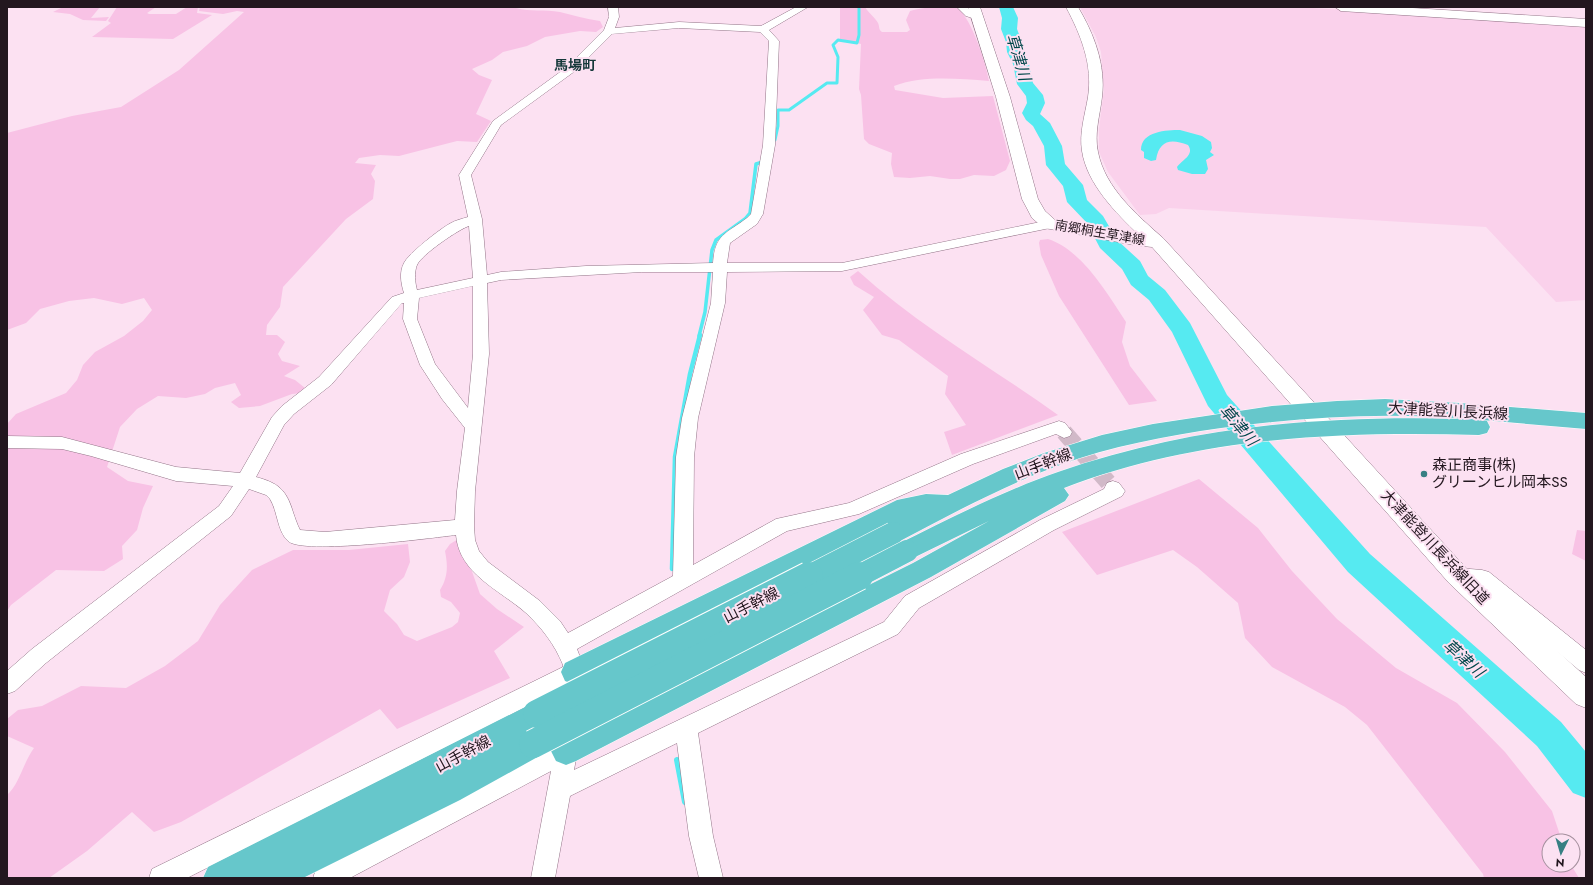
<svg xmlns="http://www.w3.org/2000/svg" width="1593" height="885" font-family="Jost,'Noto Sans JP',sans-serif">
<style>
.built{fill:#fad1eb}
.green{fill:#f8c2e5}
.water{fill:#56eaf1}
.lines{fill:none;stroke-linecap:round;stroke-linejoin:round}
.stream-far3{stroke:#56eaf1;stroke-width:3}
.stream-far2{stroke:#56eaf1;stroke-width:3.5}
.stream-far1{stroke:#56eaf1;stroke-width:4.5}
.stream{stroke:#56eaf1;stroke-width:6}
.river{fill:#56eaf1;fill-rule:evenodd}
.street-tunnel{stroke:#d1b9c8;stroke-width:17;stroke-dasharray:17 8;stroke-linecap:butt}
.street-casing{stroke:#937588;stroke-width:1}
.secondary-casing{stroke:#937588;stroke-width:1}
.primary-casing{stroke:#fff;stroke-width:1}
.street{fill:#fff;fill-rule:evenodd}
.secondary{fill:#fff;fill-rule:evenodd}
.primary{fill:#66c7cb;fill-rule:evenodd}
.primary-bridge-far1-casing{stroke:#fff;stroke-width:23;stroke-linecap:butt}
.primary-bridge-casing{stroke:#fff;stroke-width:30;stroke-linecap:butt}
.primary-bridge-far1{stroke:#66c7cb;stroke-width:22}
.primary-bridge{stroke:#66c7cb;stroke-width:28}
.poi-dot{fill:#377f83;stroke:#fce1f2;stroke-width:1.5}
.labels{text-anchor:middle;stroke-width:4;stroke-linejoin:round;paint-order:stroke}
.far-street-label{font-size:13px;fill:#23171f;stroke:#fce1f2}
.far-quarter-label{font-size:14px;font-weight:bold;fill:#15383a;stroke:#fce1f2}
.street-label{font-size:15px;fill:#23171f;stroke:#fce1f2}
.poi-label{font-size:15px;fill:#23171f;stroke:#fce1f2;text-anchor:start}
.water-label{font-size:16px;font-style:italic;fill:#00474b;stroke:#fce1f2}
</style>
<rect width="100%" height="100%" fill="#fce1f2"/>
<!-- built -->
<path class="built" d="M1080 7H1298L1586 26V300L1556 302 1486 227 1169 208 1156 214 1140 215 1108 172 1099 152V129L1104 89 1101 52 1096 37Z"/>
<!-- green -->
<g class="green">
<path d="M63 7H100L91 18 109 17 106 21 83 20 70 14 53 12Z"/>
<path d="M117 7H156L147 13 149 14H176L187 7H198L197 13 212 15 173 39 92 37 111 23 108 21Z"/>
<path d="M200 7 516 8C530 12 545 9 560 12 573 15 586 19 600 21L603 27 596 32 580 31 545 37 527 46 503 52 492 60 472 69 479 75 492 80 476 114 491 121 477 142 457 141 399 156 380 155 359 158 355 163 376 165 371 174 375 181 373 199 346 219 283 287 280 307 267 325 266 335H277L285 342 278 354 282 361 300 366 284 376 295 380 305 388 302 393 292 394 260 406 239 408 231 402 241 395 235 383 215 388 205 394 186 398 158 396 137 409 120 427 107 467 128 481 153 486 143 508 137 530 122 546 123 559 104 571 56 570 11 605 7 611V424L16 414 66 393 77 380 83 365 95 352 124 336 143 321 152 310 144 298 122 304 94 298 69 301 40 309 26 323 7 330V133L72 116 121 107 179 70 244 12 237 11 223 14 199 11Z"/>
<path d="M840 7H865C868 12 875 18 878 23 880 27 878 29 882 32H907L910 30 906 20 910 11C919 8 951 3 958 9 972 19 986 64 989 81 957 79 924 75 894 86L895 90 943 98 993 96 1010 161 1006 170 994 176 974 175 960 179H950L930 176 910 178 894 177 891 164 892 153 869 144 864 139 861 95 859 89 861 44 840 39Z"/>
<path d="M1048 239C1082 250 1107 293 1126 322L1122 342 1130 366 1157 401 1129 405 1059 296 1041 255 1039 243 1040 240Z"/>
<path d="M858 271C920 327 991 367 1058 415L952 455 944 432 966 425 945 394 948 376 899 340 882 335 863 310 874 297 854 285 850 277Z"/>
<path d="M1199 479 1258 528 1292 571 1337 619 1396 668 1457 703 1505 752 1552 811 1562 841H1549V865H1571L1579 878H1484L1483 874 1367 725 1345 707 1272 667 1245 638 1238 603 1197 567 1173 550 1097 575 1062 532Z"/>
<path d="M1577 530 1586 531V561L1572 554Z"/>
<path d="M460 538 480 594 497 609 524 627 494 651 510 678 397 729 380 709 181 822 154 832 132 812 87 851 49 878H7V795C19 785 23 763 34 748L7 736V719L18 710 42 706 81 686 126 688 165 666 198 641 220 605 252 570 293 550H349L408 544 410 562 404 577 390 590 384 611 397 624 404 635 417 641 452 627 458 622 460 613 451 602 441 597 440 590C448 577 448 566 445 551L450 544Z"/>
</g>
<!-- water -->
<path class="water" d="M1180 130 1202 136 1211 142 1212 148 1210 152 1214 155 1206 160 1208 169 1205 174H1192L1178 170 1177 167C1182 160 1195 155 1188 145 1170 138 1159 141 1156 160L1151 161 1144 158V152L1141 150C1141 131 1167 130 1180 130Z"/>
<g class="lines">
<!-- stream-far3 -->
<path class="stream-far3" d="M775 140 778 126V110H789L827 83H837L838 57 833 45 838 40 857 43 859 35V7"/>
<!-- stream-far2 -->
<path class="stream-far2" d="M699 336 705 312 712 250 716 240 745 219 750 213 756 164 766 161"/>
<!-- stream-far1 -->
<path class="stream-far1" d="M672 569 675 457 690 374 700 335"/>
<!-- stream -->
<path class="stream" d="M677 760 685 802"/>
<!-- river -->
<path class="river" d="M999 7H1013L1018 18 1017 29 1022 42 1023 52 1029 64 1033 83 1043 95 1045 103 1040 114 1050 123 1062 146 1065 164 1083 185 1087 200 1103 216 1117 240 1140 261 1148 276 1165 290 1190 323 1227 395 1370 554 1561 722 1586 752V798L1573 793 1537 746 1348 572 1208 406 1172 332 1149 300 1131 285 1122 269 1100 248 1087 223 1067 202 1063 186 1046 165 1044 146 1033 126 1026 120 1022 113 1027 103 1026 96 1017 84 1013 64 1007 52 1006 42 1001 29 1002 18Z"/>
<!-- street-tunnel -->
<path class="street-tunnel" d="M1064 432 1113 488"/>
<defs>
<g id="street">
<path d="M608 7H618L619 17 615 28 679 22 761 26 796 7H808L769 30 779 41 775 145 763 214 757 224 730 243 727 263H842L1050 220 1055 221 1057 224 1055 227 1050 228 842 271 727 272 725 303 698 418 694 457 693 565 776 519 849 503 961 454 1059 421 1065 423 1072 432 1070 436 1064 438 1056 434 973 464 859 514 787 531 577 649 589 681 585 688 578 691 571 688 569 685 187 878H149L152 869 563 667V665C555 645 542 628 526 613 500 590 459 574 456 535 431 538 302 555 288 541 277 531 278 512 270 499L266 495 249 489 231 516 46 663 15 691 7 694V671L32 649 219 506 233 486 176 481 91 456 62 449 7 448V436L62 437 176 467 240 473 272 417 282 406 319 377 392 297 404 293C401 284 399 272 404 263 408 254 441 228 451 223 456 220 462 219 468 217L459 175 493 121 567 67 604 30 609 17ZM679 28 760 32 769 41 763 145 751 214 747 218C726 234 715 234 713 263L586 266 501 272 487 275 482 219 471 175 501 125 575 71 612 34ZM469 226 473 278 417 290C415 283 414 272 417 265 421 255 459 229 469 226ZM642 272H713L711 303 682 418 676 457 673 576 568 633 560 621 540 601 488 562 479 551 475 540 474 526 475 491 489 354 487 283 501 280ZM473 286V354L468 408 435 364 417 319 419 298ZM402 303H404L403 319 420 365 442 399 465 428 457 491 455 520 325 532 300 530C297 524 295 518 293 512 286 489 278 483 256 477L284 425 294 414 331 385Z"/>
<path d="M957 7H967L972 12 983 17 978 20 966 16Z"/>
<path d="M1113 481 1119 483 1125 491 1122 496 1054 530 919 608 898 634 698 733 713 836 723 878H699L689 836 677 743 570 796 555 878H531L551 771 350 878H313L316 869 556 744 560 734 568 731 576 734 579 742 574 770 884 622 905 596 1040 520 1104 489 1107 483Z"/>
<path d="M1458 568 1482 570 1489 572 1586 650V673L1579 670 1478 586 1451 582 1448 576 1451 570Z"/>
</g>
<g id="secondary">
<path d="M968 7H980L1010 97 1038 199 1045 211 1055 220 1139 235C1116 213 1087 184 1082 151 1079 133 1085 115 1088 97 1093 65 1081 35 1066 7H1078C1094 34 1106 65 1102 97 1100 115 1094 133 1098 152 1105 188 1137 215 1163 238L1467 569 1586 677V708L1576 704 1449 583 1152 247 1134 245 1050 229 1044 228 1032 218 1022 199 996 97Z"/>
<path d="M1335 7H1397L1586 19V27L1341 11Z"/>
</g>
<g id="primary">
<path d="M1385 399 1460 403 1586 413V429L1482 420 1487 421 1490 427 1487 433 1479 435C1339 431 1196 437 1064 488L1069 495 1065 501 931 577 576 761 566 765 556 761 551 751 556 741 913 563 989 521 907 561 898 558 895 551 898 544C951 518 1003 491 1058 472 1194 425 1325 415 1468 419 1385 412 1303 417 1221 428 1166 436 1111 446 1060 465 1005 485 953 513 902 540L893 543 884 540 881 533 883 529 585 681 575 685 565 681 561 672 565 663 897 500 926 494 948 495 1003 469 1044 453 1102 435 1153 424 1272 406 1337 401Z"/>
<path d="M537 701 547 705 551 714 547 723 534 730 543 734 547 744 543 754 460 800 303 878H203L208 867Z"/>
</g>
</defs>
<!-- street casing -->
<use href="#street" class="street-casing"/>
<!-- secondary casing -->
<use href="#secondary" class="secondary-casing"/>
<!-- primary casing -->
<use href="#primary" class="primary-casing"/>
<!-- street -->
<use href="#street" class="street"/>
<!-- secondary -->
<use href="#secondary" class="secondary"/>
<!-- primary -->
<use href="#primary" class="primary"/>
<defs>
<g id="primary-bridge-far1">
<path d="M807 577 893 533"/>
<path d="M857 577 907 551"/>
</g>
<g id="primary-bridge">
<path d="M537 714 809 576"/>
<path d="M533 744 859 576"/>
</g>
</defs>
<!-- primary-bridge-far1 casing -->
<use href="#primary-bridge-far1" class="primary-bridge-far1-casing"/>
<!-- primary-bridge casing -->
<use href="#primary-bridge" class="primary-bridge-casing"/>
<!-- primary-bridge-far1 -->
<use href="#primary-bridge-far1" class="primary-bridge-far1"/>
<!-- primary-bridge -->
<use href="#primary-bridge" class="primary-bridge"/>
</g>
<!-- markers -->
<circle class="poi-dot" cx="1424" cy="474" r="4"/>
<g class="labels">
<!-- far-street labels -->
<g class="far-street-label">
<text transform="translate(1100 232) rotate(10)" y="5">南郷桐生草津線</text>
</g>
<!-- far-quarter labels -->
<g class="far-quarter-label">
<text x="575" y="70">馬場町</text>
</g>
<!-- street labels -->
<g class="street-label">
<text transform="translate(1448 411) rotate(3)" y="5">大津能登川長浜線</text>
<text transform="translate(1043 464) rotate(-21)" y="5">山手幹線</text>
<text transform="translate(1435 547) rotate(47)" y="5">大津能登川長浜線旧道</text>
<text transform="translate(751 605) rotate(-27)" y="5">山手幹線</text>
<text transform="translate(463 754) rotate(-28)" y="5">山手幹線</text>
</g>
<!-- poi labels -->
<g class="poi-label">
<text x="1432" y="470">森正商事(株)<tspan x="1432" dy="17">グリーンヒル岡本SS</tspan></text>
</g>
<!-- water labels -->
<g class="water-label">
<text transform="translate(1019 57) rotate(73)" y="6">草津川</text>
<text transform="translate(1239 425) rotate(49)" y="6">草津川</text>
<text transform="translate(1464 658) rotate(42)" y="6">草津川</text>
</g>
</g>
<!-- border -->
<rect width="1593" height="885" fill="none" stroke="#23171f" stroke-width="16"/>
<!-- north arrow -->
<g transform="translate(1561 853) rotate(185)"><circle r="19" fill="#fce1f2" stroke="#a5909e"/>
<path d="M0-3L7 15L0 10L-7 15Z" fill="#377f83"/>
<text y="-6" font-size="11" font-weight="bold" text-anchor="middle" fill="#23171f">N</text>
</g>
</svg>
